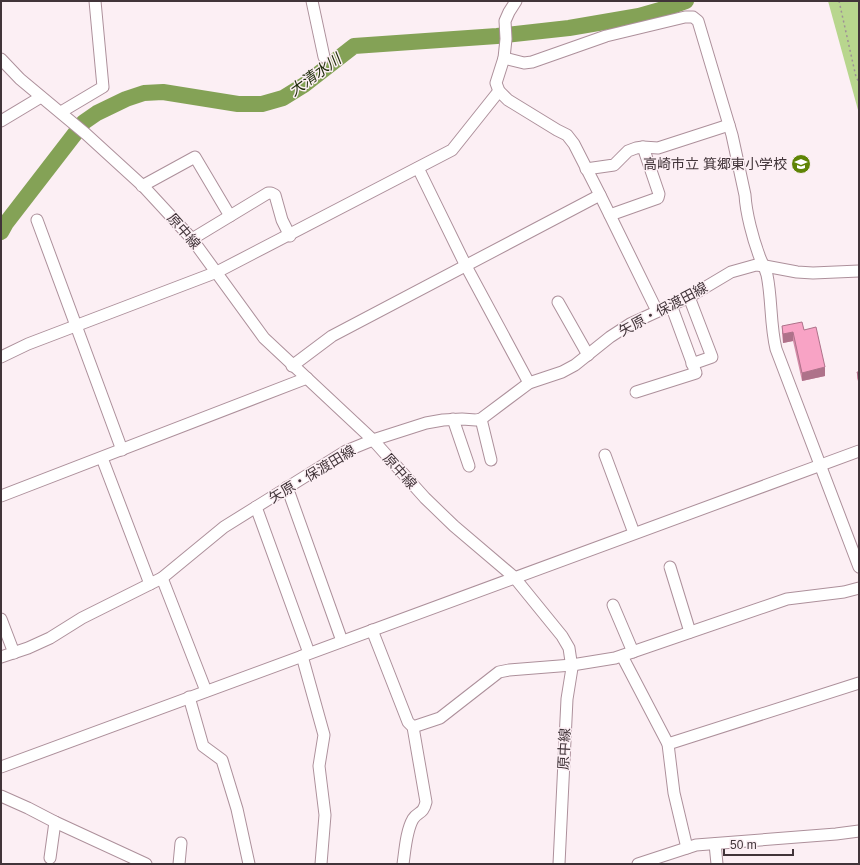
<svg xmlns="http://www.w3.org/2000/svg" width="860" height="865" font-family="Arial,'Noto Sans JP',sans-serif">
<style>
.green{fill:#b8d68e}
.lines{fill:none;stroke-linecap:round;stroke-linejoin:round}
.river{stroke:#84a256;stroke-width:16}
.minor-casing{stroke:#ad909b;stroke-width:13}
.path{stroke:#9e9196;stroke-width:1.5;stroke-dasharray:2 3;stroke-linecap:butt}
.minor{stroke:#fff;stroke-width:11}
.wall{fill:#d58ca9}
.shaded-wall{fill:#ae728a}
.building{fill:#f8a3c5;stroke:#ae728a}
.labels{text-anchor:middle;stroke-width:3;stroke-linejoin:round;paint-order:stroke}
.poi-label{font-size:14px;fill:#413439;stroke:#fceff4;text-anchor:end}
.street-label{font-size:14px;fill:#413439;stroke:#fceff4}
.water-label{font-size:15px;font-style:italic;fill:#222e0d;stroke:#fceff4}
</style>
<rect width="100%" height="100%" fill="#fceff4"/>
<!-- green -->
<path class="green" d="M828 1H859V110H858Z"/>
<g class="lines">
<!-- river -->
<path class="river" d="M1 232 6 223 84 122 97 113 126 99 144 93 163 92 238 104H262L283 98 304 85 354 46 497 36 569 28 639 16 667 8 686 1"/>
<defs>
<g id="minor">
<path d="M312 1 324 57"/>
<path d="M516 1 509 12 505 21 506 39 504 58 496 83 499 91 508 100 557 130 567 135 574 144 600 195 657 311"/>
<path d="M504 58 524 63 532 62 606 36 685 17H693L698 21 732 135 745 195C746 213 753 239 759 255 761 262 765 267 767 275 772 299 770 324 776 349L859 567"/>
<path d="M1 59 20 79 86 134 144 187 192 239 264 338 373 440 425 498 454 526 514 577 562 636 569 648 572 668 567 699 559 864"/>
<path d="M61 112 103 87 95 1"/>
<path d="M1 121 41 97"/>
<path d="M418 168 466 266 529 383"/>
<path d="M586 169 614 165 628 151 636 148 643 147 658 148 729 125"/>
<path d="M142 186 195 157 230 216"/>
<path d="M610 215 658 198 659 194 643 147"/>
<path d="M37 220 122 450"/>
<path d="M192 239 268 193H271L275 195 282 220 290 236"/>
<path d="M689 297 712 357 692 364"/>
<path d="M558 302 588 355"/>
<path d="M1 357 28 344 217 272 452 150 499 91"/>
<path d="M292 366 332 336 600 195"/>
<path d="M636 392 696 373 671 305"/>
<path d="M453 419 469 466"/>
<path d="M481 419 491 460"/>
<path d="M605 455 634 533"/>
<path d="M102 458 150 584"/>
<path d="M287 487 342 641"/>
<path d="M1 496 307 378"/>
<path d="M256 507 309 653"/>
<path d="M670 567 690 632"/>
<path d="M162 578 206 691"/>
<path d="M613 605 633 652"/>
<path d="M1 619 14 653"/>
<path d="M372 630 408 722 413 727 426 802C423 815 418 811 413 819 406 831 405 851 403 864"/>
<path d="M302 656 324 735 319 766 325 815 321 864"/>
<path d="M622 656 668 744 674 793 687 848"/>
<path d="M1 657 28 648 50 638 82 618 162 578 224 527 346 451 373 440 426 423 443 420 462 419 476 420 481 419 529 383 562 372 575 365 610 337 630 324 689 297 731 272 756 265 765 266 797 272 813 273 859 271"/>
<path d="M189 697 203 746 222 760 237 809 249 864"/>
<path d="M413 727 440 718 499 672 509 670 572 665 615 658 787 599 844 592 859 588"/>
<path d="M668 744 859 683"/>
<path d="M1 767 859 451"/>
<path d="M1 796 28 808 55 822 146 864"/>
<path d="M715 844 717 864"/>
<path d="M50 858 55 822"/>
<path d="M179 864 181 843"/>
<path d="M638 864 696 845 836 834 859 831"/>
</g>
</defs>
<!-- minor casing -->
<use href="#minor" class="minor-casing"/>
<!-- path -->
<path class="path" d="M839 1 856 77 859 82"/>
<!-- minor -->
<use href="#minor" class="minor"/>
</g>
<!-- wall -->
<g class="wall">
<path d="M782 326 804 330 825 376 802 381 793 341 783 343 782 334Z"/>
<path d="M857 372H859V384L857 378Z"/>
</g>
<!-- shaded-wall -->
<g class="shaded-wall">
<path d="M793 332V341L783 343V334Z"/>
<path d="M825 367V376L802 381V373Z"/>
</g>
<!-- building -->
<g class="building">
<path d="M802 322 804 330 816 327 825 367 802 373 793 332 783 334 782 326Z"/>
<path d="M857 372H859V379Z"/>
</g>
<!-- icons -->
<defs>
<symbol id="school-disc" viewBox="-11 -11 22 22"><circle r="9.5" fill="#5f8405" stroke="#fceff4"/><path d="M0-5L7-2L0 1L-7-2ZM-4 1L0 2.5L4 1V4Q0 6-4 4Z" fill="#fff"/></symbol>
</defs>
<g fill-rule="evenodd">
<use href="#school-disc" x="790" y="153" width="22" height="22"/>
</g>
<g class="labels">
<!-- poi labels -->
<g class="poi-label">
<text x="787" y="169">高崎市立 箕郷東小学校</text>
</g>
<!-- street labels -->
<g class="street-label">
<text transform="translate(184 231) rotate(49)" y="5">原中線</text>
<text transform="translate(663 309) rotate(-28)" y="5">矢原・保渡田線</text>
<text transform="translate(400 471) rotate(48)" y="5">原中線</text>
<text transform="translate(312 474) rotate(-31)" y="5">矢原・保渡田線</text>
<text transform="translate(564 749) rotate(-87)" y="5">原中線</text>
</g>
<!-- water labels -->
<g class="water-label">
<text transform="translate(315 75) rotate(-36)" y="5">大清水川</text>
</g>
</g>
<!-- border -->
<rect width="860" height="865" fill="none" stroke="#413439" stroke-width="4"/>
<!-- scale -->
<path d="M724 849v6h69v-6" fill="none" stroke="#413439" stroke-width="2"/>
<text x="730" y="849" font-size="12" fill="#413439" stroke="#fceff4" stroke-width="3" paint-order="stroke">50 m</text>
</svg>
